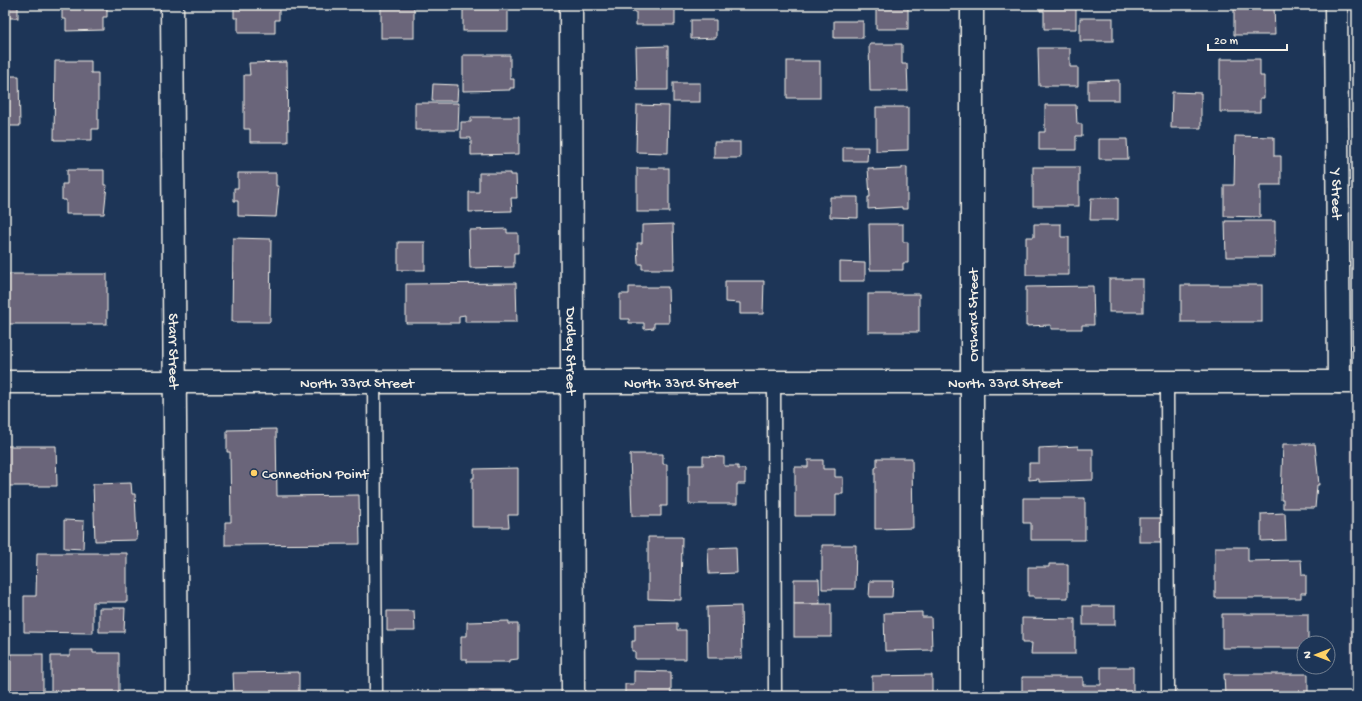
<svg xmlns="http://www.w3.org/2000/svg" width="1362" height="701" font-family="'Gochi Hand',sans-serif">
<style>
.built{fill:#344362}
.building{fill:#6b657a;stroke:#f4f1e8}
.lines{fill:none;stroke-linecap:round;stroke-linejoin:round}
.lane-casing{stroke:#f4f1e8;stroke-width:15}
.street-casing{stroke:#f4f1e8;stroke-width:25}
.secondary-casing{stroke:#f4f1e8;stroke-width:25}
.lane{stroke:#1d3557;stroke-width:12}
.street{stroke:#1d3557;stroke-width:22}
.secondary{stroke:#1d3557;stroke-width:22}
.poi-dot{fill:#ffd166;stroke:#1d3557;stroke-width:1.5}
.labels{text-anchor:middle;stroke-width:3;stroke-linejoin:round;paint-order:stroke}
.street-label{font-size:15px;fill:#f4f1e8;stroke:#1d3557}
.poi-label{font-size:15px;fill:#f4f1e8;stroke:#1d3557;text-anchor:start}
</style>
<rect width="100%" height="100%" fill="#1d3557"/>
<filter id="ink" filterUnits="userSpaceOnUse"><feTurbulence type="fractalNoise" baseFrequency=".025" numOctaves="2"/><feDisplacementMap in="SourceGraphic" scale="8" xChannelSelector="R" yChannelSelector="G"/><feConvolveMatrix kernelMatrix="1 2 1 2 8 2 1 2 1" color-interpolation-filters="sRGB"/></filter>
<g filter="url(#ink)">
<!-- built -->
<path class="built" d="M1357 425V696H1350V428Z"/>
<!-- building -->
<g class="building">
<rect x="5" y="5" width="13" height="13"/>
<path d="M62 5H107V17H103V30L66 31V19H62Z"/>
<path d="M234 5H279V20H275V33H238V18H234Z"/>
<rect x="463" y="5" width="45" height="26"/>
<path d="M632 5H668V7H675V25H636V12H632Z"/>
<rect x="876" y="5" width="32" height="24"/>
<path d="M1040 5H1076V29H1044V11H1040Z"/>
<path d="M1234 5H1274L1275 35H1234Z"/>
<rect x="381" y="6" width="33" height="32"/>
<rect x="1080" y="18" width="33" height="23"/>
<path d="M691 20H716V38L691 39Z"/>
<rect x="834" y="21" width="29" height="17"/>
<path d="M869 44H902V64H907L908 91H870Z"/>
<path d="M668 46V90H637L636 47Z"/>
<path d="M1038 48H1070V67H1078V86H1039Z"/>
<path d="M463 55H510V79H514V88H510V90L463 91Z"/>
<path d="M1220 59H1260V76H1264V98H1260V112H1220Z"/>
<path d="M55 61H91V73H98V129H92V140H54Z"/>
<rect x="787" y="61" width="33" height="37"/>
<path d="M287 62 288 142H250V129H244V75H250L249 63Z"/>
<path d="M5 76H19L20 126H5Z"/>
<path d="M1119 80V100H1088V81Z"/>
<rect x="673" y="83" width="27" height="19"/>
<path d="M433 84 458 85 457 101H432Z"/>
<path d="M1172 92 1201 93V128H1171Z"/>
<path d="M415 103H459L458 130H415Z"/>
<path d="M637 105 669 106 668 153 636 152Z"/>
<path d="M1045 105H1076L1077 124H1082V136H1076V150H1039V132H1045Z"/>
<path d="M876 107H908V150L876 151Z"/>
<path d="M471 117H519V154L471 155V138H461V122H471Z"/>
<path d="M1235 136 1274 137V156H1281V185H1260V217L1224 216V185H1234Z"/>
<path d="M1099 139H1127L1128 159H1099Z"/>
<rect x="714" y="142" width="26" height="16"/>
<path d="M843 147H868L867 161H843Z"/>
<path d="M902 167H907V209H902V207L868 209V197H870L868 168H873V170L902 169Z"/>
<rect x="1033" y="167" width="46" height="39"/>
<rect x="637" y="168" width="32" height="44"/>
<path d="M67 170H104V185H107L104 214H66V200H62V184H67Z"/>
<path d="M238 173H276V186H279L276 217 238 216V201H234V188H238Z"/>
<path d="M479 173H510V175H516L517 198H511L512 211 469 212V192H479Z"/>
<path d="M830 197H858V218L830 217Z"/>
<path d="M1091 198H1118V220H1090Z"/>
<path d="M1225 221H1275V257H1226Z"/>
<path d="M673 224 674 269H642V264H638L637 243H642V225Z"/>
<path d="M869 224H903V242H908V263H903V270H870Z"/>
<path d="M1034 224H1061V237H1069V275H1026V237H1034Z"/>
<path d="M507 229V233H518V253H514V267L470 268 469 230Z"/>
<path d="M233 238 271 239 270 322H232Z"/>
<rect x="398" y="242" width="27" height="28"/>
<path d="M840 262 865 263V281H840Z"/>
<rect x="5" y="274" width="102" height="50"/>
<rect x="1109" y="279" width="34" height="33"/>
<path d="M725 281H764L763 314H740V303L725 302Z"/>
<path d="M516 283 517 322H465V315L459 316V323H406V284Z"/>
<rect x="1181" y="285" width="81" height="37"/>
<path d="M1093 286 1094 325H1082V329H1051V325L1026 326V287Z"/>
<path d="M629 287H668L669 323H654V328L644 329V323H629V319H620V294H629Z"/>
<rect x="868" y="294" width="51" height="38"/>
<path d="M276 429 277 496 359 495 360 544 225 545V522H231L230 452H227V430Z"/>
<path d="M1283 444H1315L1319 485H1317L1315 508H1283V500H1281Z"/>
<path d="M5 446H56L57 486H5Z"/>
<path d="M1078 446V449H1093V480L1039 482V479L1029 480V463H1039V448Z"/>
<path d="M630 454H663V464H667V506H661V516H632Z"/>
<path d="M703 456 724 457V466H738V469H745V484H737V504H689V465H703Z"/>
<path d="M877 458H912L913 528 875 529V468L877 467Z"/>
<path d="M808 460H823V469H835V477H843V494H836V516H795V467H808Z"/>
<path d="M518 468V515H508L509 527H472V478H474V469Z"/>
<path d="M131 483 132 494H135L137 540 95 541 93 484Z"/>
<path d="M1023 498H1085V540H1031V523H1023Z"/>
<path d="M1285 513 1286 540 1261 541V514Z"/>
<rect x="1139" y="518" width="25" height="24"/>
<path d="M64 520 84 521 83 549 64 548Z"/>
<path d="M648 537H682L681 600 648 599Z"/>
<path d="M822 545H856L855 589H822Z"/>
<path d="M736 547 737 573 709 574 708 548Z"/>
<path d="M1215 547H1248V561L1301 560 1302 575H1306V593H1301V598H1215Z"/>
<path d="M37 553H127V602H93V633L24 632V596H36Z"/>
<path d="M1049 564H1068V598H1034V596H1028V567H1049Z"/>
<path d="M794 579H819L820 604H794Z"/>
<path d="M870 581H893L892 597H869Z"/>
<rect x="794" y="604" width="37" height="33"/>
<path d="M741 606 742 658H708L707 607Z"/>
<rect x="1083" y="606" width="32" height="19"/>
<path d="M99 608H125L124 632H99Z"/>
<path d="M387 611H414L415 631H387Z"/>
<path d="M922 612V617H931L932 650 885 651 884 613Z"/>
<path d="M1222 614H1308V643H1304V648H1222Z"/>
<path d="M1022 618 1075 619V654H1031L1032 643H1022Z"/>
<path d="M509 621V624H518V659L509 660V662H467V659H461V636H467V622Z"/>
<path d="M677 623V630H686V659H635V651H632V641H635V624Z"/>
<path d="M70 650H93V653H119V696H51V656H70Z"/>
<rect x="11" y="654" width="32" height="42"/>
<path d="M1101 667H1133V696H1022V677H1083V685H1101Z"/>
<path d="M634 671 671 672V696H625V684H634Z"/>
<path d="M299 672V696H234L233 673Z"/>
<path d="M1224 674H1308V696H1225Z"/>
<path d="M932 675V696H872V676Z"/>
<rect x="470" y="690" width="42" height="6"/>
</g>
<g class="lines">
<defs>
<g id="lane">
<path d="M1167 382 1168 696"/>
<path d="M374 383 376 696"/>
<path d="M774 383 775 696"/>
</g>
<g id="street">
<path id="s1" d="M172 5 177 696"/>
<path id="s2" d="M571 5 573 696"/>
<path d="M972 5V696"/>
<path id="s3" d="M1336 5 1339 382"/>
</g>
<g id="secondary">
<path id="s4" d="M5 382H1357"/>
</g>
</defs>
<!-- lane casing -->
<use href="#lane" class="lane-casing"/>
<!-- street casing -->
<use href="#street" class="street-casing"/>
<!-- secondary casing -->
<use href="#secondary" class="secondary-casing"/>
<!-- lane -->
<use href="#lane" class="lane"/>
<!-- street -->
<use href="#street" class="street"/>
<!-- secondary -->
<use href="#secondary" class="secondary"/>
</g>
</g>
<!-- markers -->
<circle class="poi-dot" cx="254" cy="473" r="4"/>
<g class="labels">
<!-- street labels -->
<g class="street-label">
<text dy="5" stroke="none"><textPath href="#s3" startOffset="189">Y Street</textPath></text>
<text transform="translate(972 315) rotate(-90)" y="5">Orchard Street</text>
<text dy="5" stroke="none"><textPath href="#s1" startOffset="346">Starr Street</textPath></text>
<text dy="5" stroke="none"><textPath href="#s2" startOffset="346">Dudley Street</textPath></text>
<text dy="5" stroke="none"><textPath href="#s4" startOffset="1000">North 33rd Street</textPath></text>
<text dy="5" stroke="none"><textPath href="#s4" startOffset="352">North 33rd Street</textPath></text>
<text dy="5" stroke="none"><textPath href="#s4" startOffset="676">North 33rd Street</textPath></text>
</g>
<!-- poi labels -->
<g class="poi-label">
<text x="262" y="478">ConnectioN Point</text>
</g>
</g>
<!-- margin -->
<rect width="1362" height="701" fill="none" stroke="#1d3557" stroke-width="20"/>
<rect x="10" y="10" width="1342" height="681" fill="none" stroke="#f4f1e8" stroke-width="1.5" filter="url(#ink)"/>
<!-- north arrow -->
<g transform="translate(1316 655) rotate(270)"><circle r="19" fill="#1d3557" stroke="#738091"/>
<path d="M0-3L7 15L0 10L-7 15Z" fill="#ffd166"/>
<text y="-6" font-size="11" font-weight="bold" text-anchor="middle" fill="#f4f1e8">N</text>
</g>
<!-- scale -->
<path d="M1208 44v6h79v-6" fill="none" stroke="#f4f1e8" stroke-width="2"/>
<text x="1214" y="44" font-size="12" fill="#f4f1e8" stroke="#1d3557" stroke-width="3" paint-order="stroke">20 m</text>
</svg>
